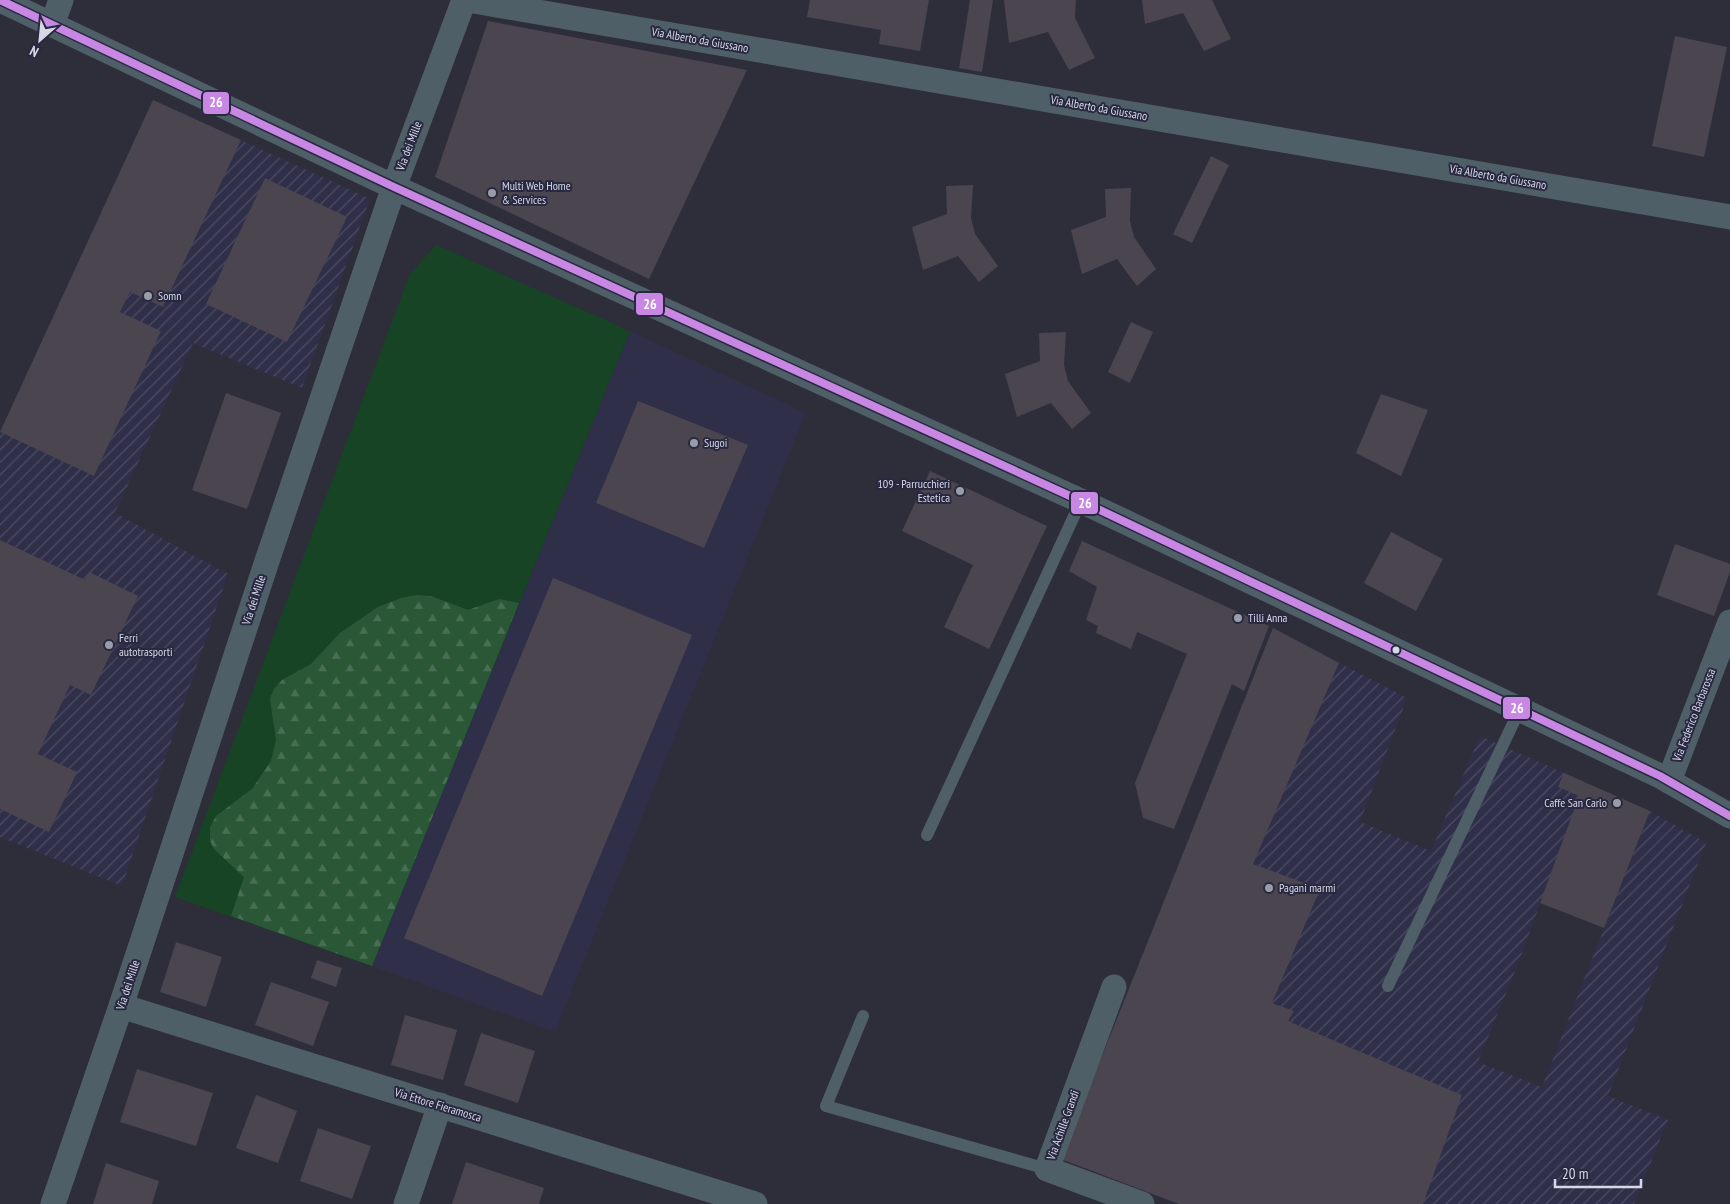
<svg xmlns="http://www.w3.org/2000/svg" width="1730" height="1204" font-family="'PT Sans Narrow',sans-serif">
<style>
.built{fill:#2f2f4a}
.industrial{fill:url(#industrial-furrows)}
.green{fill:#164425}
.forest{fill:url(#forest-firs)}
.building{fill:#4a454e}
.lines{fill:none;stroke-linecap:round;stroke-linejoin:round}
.service{stroke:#4f5f68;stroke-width:12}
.minor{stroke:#4f5f68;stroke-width:25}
.bus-1-casing{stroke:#282840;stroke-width:11}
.bus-1{stroke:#c787e3;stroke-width:8}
.poi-dot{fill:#9b9caa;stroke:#282840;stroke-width:2}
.bus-dot{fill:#d6d7e7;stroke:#282840;stroke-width:2}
.labels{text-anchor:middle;stroke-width:4;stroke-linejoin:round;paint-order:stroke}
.street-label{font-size:12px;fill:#d6d7e7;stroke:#282840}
.poi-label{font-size:12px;fill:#d6d7e7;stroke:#282840;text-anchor:start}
.line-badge{stroke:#282840;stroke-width:2}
.badge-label{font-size:14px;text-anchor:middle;font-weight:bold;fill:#fff}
</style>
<defs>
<pattern id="industrial-furrows" width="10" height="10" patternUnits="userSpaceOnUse" patternTransform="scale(1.25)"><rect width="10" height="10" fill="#2f2f4a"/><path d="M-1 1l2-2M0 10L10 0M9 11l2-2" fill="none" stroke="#4c4c64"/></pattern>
<pattern id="forest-firs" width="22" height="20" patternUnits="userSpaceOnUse" patternTransform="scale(1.25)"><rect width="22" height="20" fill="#2a5837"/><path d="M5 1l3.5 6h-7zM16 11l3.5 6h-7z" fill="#486f54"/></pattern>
</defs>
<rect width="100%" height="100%" fill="#2e2e3a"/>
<!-- built -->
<path class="built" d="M630 331 806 413 555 1032 372 966Z"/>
<!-- industrial -->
<g class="industrial">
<path d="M153 100 370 199 302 388 193 343 115 513 228 574 122 886 0 837V432Z"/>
<path d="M1273 628 1407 698 1360 822 1431 851 1480 736 1585 782 1519 961 1478 1062 1542 1087 1650 811 1706 843 1608 1096 1668 1120 1634 1204H1179L1061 1159Z"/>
</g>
<!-- green -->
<path class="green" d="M436 245 630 331 372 966 175 897 410 274Z"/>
<!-- forest -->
<path class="forest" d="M417 595 431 596 468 610 499 599 519 603 372 966 231 916 244 877 214 849 210 841V827L216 816 252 789 271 761 276 740 270 699 274 689 282 680 311 664 340 633 378 607 401 598Z"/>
<!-- building -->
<g class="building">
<path d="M810 0H929L920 51 879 44 881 30 807 17Z"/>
<path d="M970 0H993L982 72 959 68Z"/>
<path d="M1004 0H1076L1075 18 1095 58 1069 70 1048 32 1009 43Z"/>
<path d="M1142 0H1212L1231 39 1204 51 1183 13 1145 24Z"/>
<path d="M488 21 747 70 649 279 435 177Z"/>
<path d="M1675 36 1727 47 1704 157 1652 146Z"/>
<path d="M153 100 241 140 163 307 130 292 120 312 161 331 94 476 0 432Z"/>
<path d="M1211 156 1229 165 1192 243 1173 234Z"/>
<path d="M265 178 347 217 287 342 206 304Z"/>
<path d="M973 185 971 218 975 234 998 266 979 282 958 256 923 270 912 227 947 214 946 186Z"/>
<path d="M1131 188 1130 221 1134 237 1156 269 1137 286 1117 259 1082 274 1071 230 1106 217 1105 189Z"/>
<path d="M1131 322 1153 332 1130 383 1108 372Z"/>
<path d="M1066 332 1064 365 1068 381 1091 413 1072 429 1051 403 1017 417 1005 374 1040 361 1039 333Z"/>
<path d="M226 393 281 413 247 509 192 490Z"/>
<path d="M1381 394 1428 410 1401 476 1356 453Z"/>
<path d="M638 401 748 445 704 548 596 503Z"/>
<path d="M930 471 1047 526 989 649 944 627 973 565 902 531Z"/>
<path d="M1391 532 1443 559 1416 611 1364 583Z"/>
<path d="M0 540 85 580 89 572 138 596 91 695 70 685 38 754 77 772 49 832 0 809Z"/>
<path d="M1082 541 1269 626 1244 691 1232 684 1174 829 1143 818 1135 783 1187 654 1137 632 1131 649 1096 633 1098 626 1086 620 1097 587 1069 571Z"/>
<path d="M1675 544 1730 564V572L1714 616 1657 595Z"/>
<path d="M553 578 692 635 542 996 404 938Z"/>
<path d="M1273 628 1339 663 1253 864 1320 889 1272 1003 1294 1011 1288 1021 1462 1095 1423 1204H1179L1061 1159Z"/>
<path d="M1564 773 1650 811 1604 928 1540 903 1579 796 1558 787Z"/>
<path d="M176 942 222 957 206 1007 160 992Z"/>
<path d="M317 960 342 968 336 987 311 978Z"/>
<path d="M271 982 329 1002 313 1046 255 1025Z"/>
<path d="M405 1015 457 1030 443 1080 391 1065Z"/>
<path d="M481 1033 535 1051 518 1103 464 1085Z"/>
<path d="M137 1069 213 1093 196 1146 120 1122Z"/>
<path d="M256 1095 297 1111 278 1163 236 1148Z"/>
<path d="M318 1128 371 1146 352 1199 300 1181Z"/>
<path d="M466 1162 544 1188 539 1204H452Z"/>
<path d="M106 1163 159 1181 152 1204H93Z"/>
</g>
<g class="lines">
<!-- service -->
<g class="service">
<path d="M927 835 1081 501"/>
<path d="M1388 986 1520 709"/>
<path d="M863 1016 826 1106 1047 1169"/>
</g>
<!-- minor -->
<g class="minor">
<path d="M0 0 394 187 1081 501 1660 776 1730 816"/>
<path d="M468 0 1730 217"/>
<path d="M52 25 61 0"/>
<path d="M1669 781 1730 622"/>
<path d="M1114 987 1047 1169 1142 1204"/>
<path d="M121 1006 755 1204"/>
<path d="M53 1204 121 1006 267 561 394 187 464 0"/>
<path d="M406 1204 440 1105"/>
</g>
<defs>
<path id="bus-1" d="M0 0 394 187 1081 501 1660 776 1730 816"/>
</defs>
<!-- bus-1 casing -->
<use href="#bus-1" class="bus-1-casing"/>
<!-- bus-1 -->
<use href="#bus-1" class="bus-1"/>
</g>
<!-- markers -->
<g class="poi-dot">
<circle cx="492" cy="193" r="5"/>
<circle cx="148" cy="296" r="5"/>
<circle cx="694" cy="443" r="5"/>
<circle cx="960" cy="491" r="5"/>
<circle cx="1238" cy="618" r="5"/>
<circle cx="109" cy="645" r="5"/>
<circle cx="1617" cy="803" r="5"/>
<circle cx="1269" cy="888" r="5"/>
</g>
<circle class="bus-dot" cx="1396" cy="650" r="4.5"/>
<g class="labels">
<!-- street labels -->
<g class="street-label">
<text transform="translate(700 40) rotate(10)" y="4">Via Alberto da Giussano</text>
<text transform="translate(1099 108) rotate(10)" y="4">Via Alberto da Giussano</text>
<text transform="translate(409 146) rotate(-69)" y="4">Via dei Mille</text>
<text transform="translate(1498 177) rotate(10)" y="4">Via Alberto da Giussano</text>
<text transform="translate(254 600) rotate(-72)" y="4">Via dei Mille</text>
<text transform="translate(1694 715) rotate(-69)" y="4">Via Federico Barbarossa</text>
<text transform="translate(128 985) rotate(-72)" y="4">Via dei Mille</text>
<text transform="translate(438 1105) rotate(17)" y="4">Via Ettore Fieramosca</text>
<text transform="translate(1063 1125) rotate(-70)" y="4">Via Achille Grandi</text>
</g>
<!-- poi labels -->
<g class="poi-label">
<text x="502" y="190">Multi Web Home<tspan x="502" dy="14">&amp; Services</tspan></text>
<text x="158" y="300">Somn</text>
<text x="704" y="447">Sugoi</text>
<text x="950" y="488" text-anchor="end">109 - Parrucchieri<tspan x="950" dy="14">Estetica</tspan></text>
<text x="1248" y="622">Tilli Anna</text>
<text x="119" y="642">Ferri<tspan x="119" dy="14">autotrasporti</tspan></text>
<text x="1607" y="807" text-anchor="end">Caffe San Carlo</text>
<text x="1279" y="892">Pagani marmi</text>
</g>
</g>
<g class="line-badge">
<rect x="202" y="91" width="28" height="24" rx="5" fill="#c787e3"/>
<rect x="635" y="292" width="29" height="24" rx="5" fill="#c787e3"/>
<rect x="1070" y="491" width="29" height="24" rx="5" fill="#c787e3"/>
<rect x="1502" y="696" width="29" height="24" rx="5" fill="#c787e3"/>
</g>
<g class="badge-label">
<text x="216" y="107">26</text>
<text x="650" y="309">26</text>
<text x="1085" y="508">26</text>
<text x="1517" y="713">26</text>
</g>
<!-- north arrow -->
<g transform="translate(40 40) rotate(207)" stroke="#282840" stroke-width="4" paint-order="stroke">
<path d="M0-4L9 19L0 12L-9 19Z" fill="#d6d7e7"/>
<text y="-8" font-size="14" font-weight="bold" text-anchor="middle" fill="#d6d7e7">N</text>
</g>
<!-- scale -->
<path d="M1555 1179v8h86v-8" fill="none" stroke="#d6d7e7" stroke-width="2.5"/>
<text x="1562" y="1179" font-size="15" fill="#d6d7e7" stroke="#282840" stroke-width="4" paint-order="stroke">20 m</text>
</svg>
